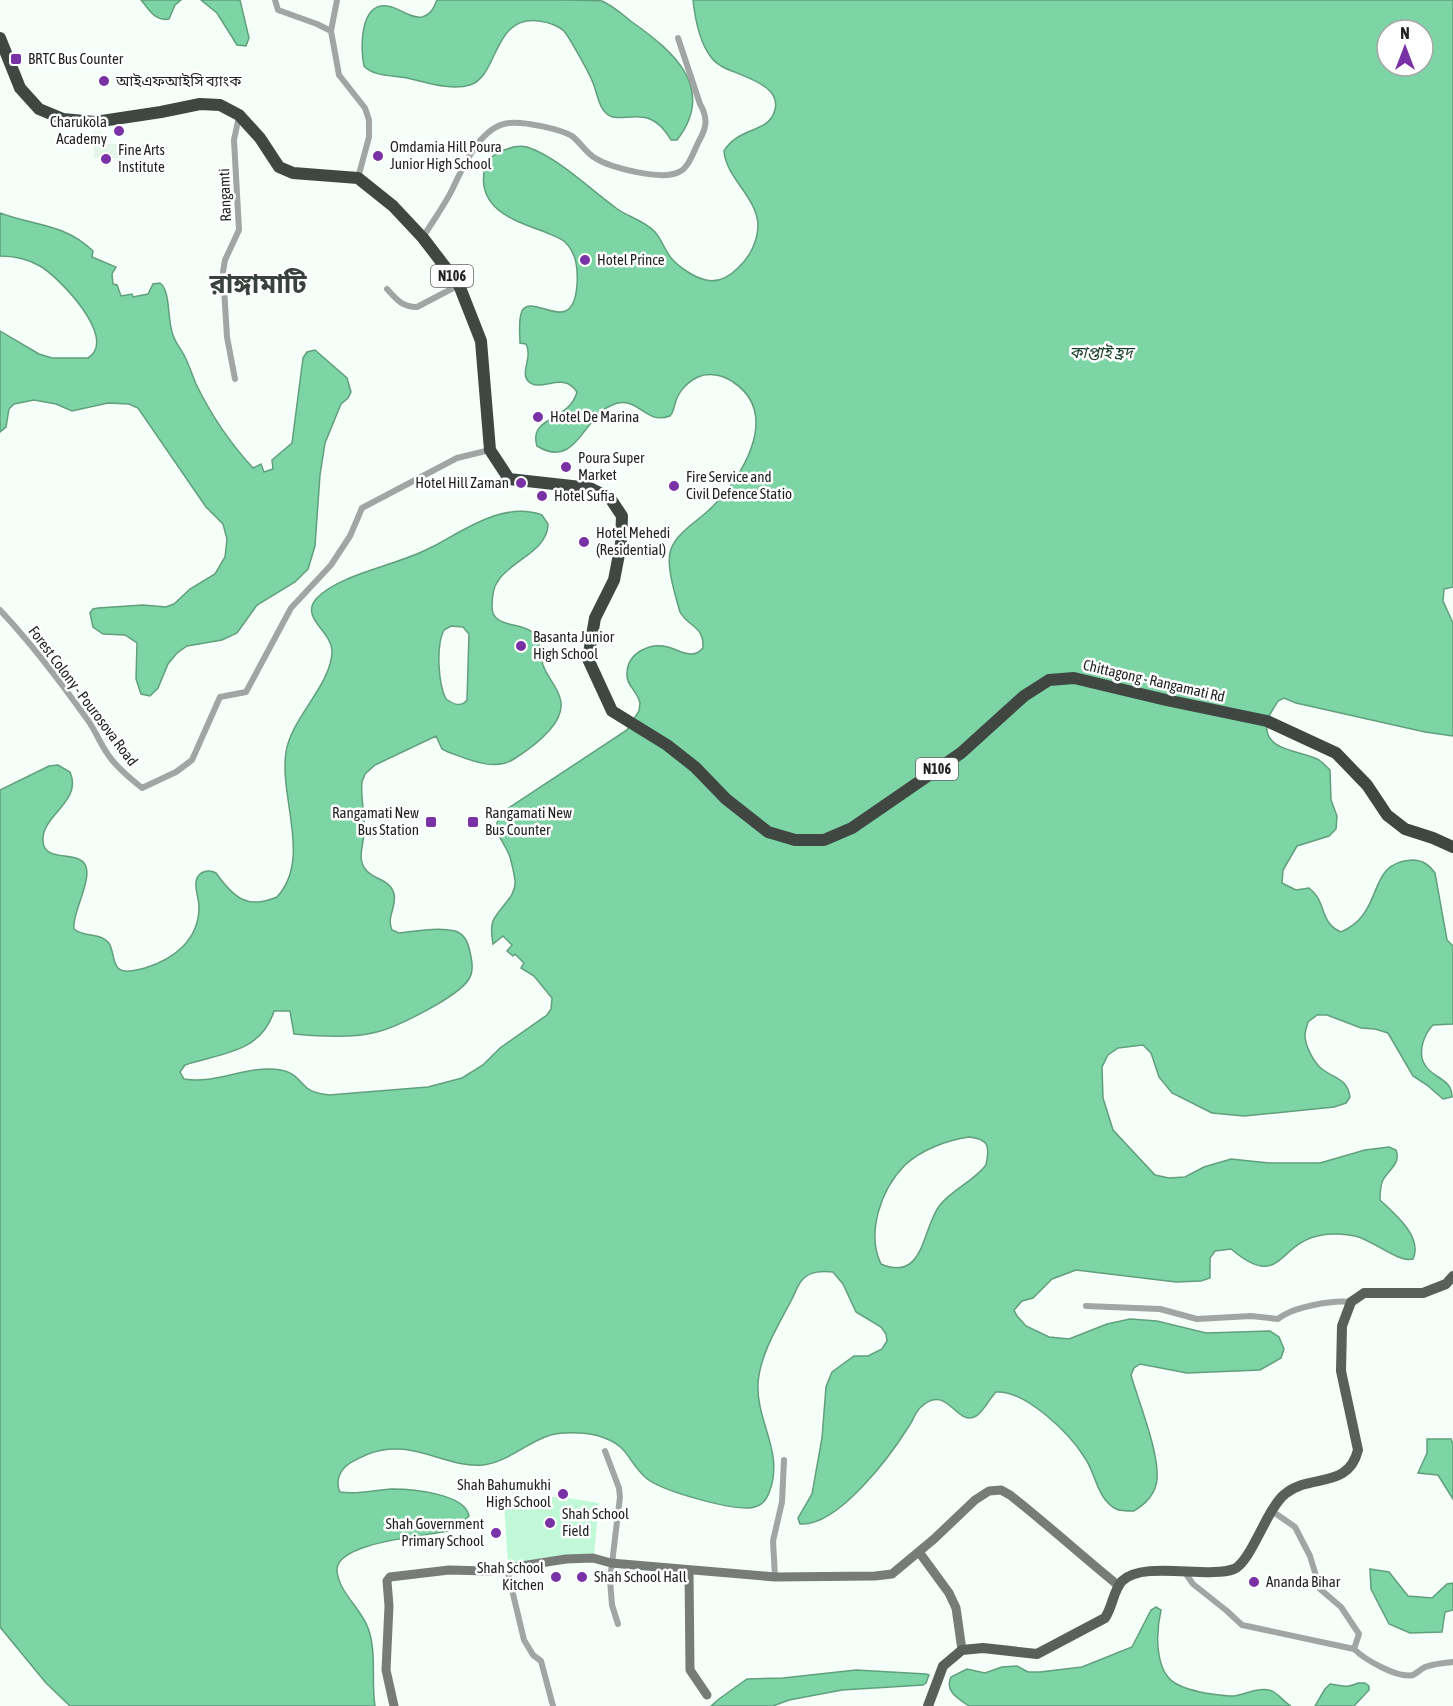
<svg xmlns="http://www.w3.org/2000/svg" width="1453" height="1706" font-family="'Asap Condensed','Noto Sans Bengali',sans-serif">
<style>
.built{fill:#e4f5ea}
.green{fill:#c1f9d8}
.water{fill:#7dd5a5;stroke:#619f7d;stroke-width:1.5;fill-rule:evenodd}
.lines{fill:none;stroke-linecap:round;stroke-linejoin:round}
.street{stroke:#a1a5a3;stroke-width:6}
.secondary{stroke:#777c79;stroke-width:9}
.primary{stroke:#595f5b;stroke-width:10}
.highway{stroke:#404743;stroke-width:12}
.poi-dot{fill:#7832a5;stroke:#fff;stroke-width:2}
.labels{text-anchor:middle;stroke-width:5;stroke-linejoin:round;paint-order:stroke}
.shield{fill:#fff;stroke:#626463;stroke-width:1.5}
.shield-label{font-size:14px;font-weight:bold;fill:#1f2220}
.poi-label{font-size:15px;fill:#1f2220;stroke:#fff;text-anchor:start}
.street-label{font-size:15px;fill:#1f2220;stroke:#fff}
.water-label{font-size:16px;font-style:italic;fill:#173d2a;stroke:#fff}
.town-label{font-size:27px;font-weight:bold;fill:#3a423d;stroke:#fff}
</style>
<rect width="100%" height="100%" fill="#f5fef8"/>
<!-- built -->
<path class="built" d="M101 131V144H124V158H94V132Z"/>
<!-- green -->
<path class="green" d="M559 1497V1501H568V1498L599 1503 594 1555 508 1563 504 1505 516 1498Z"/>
<!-- water -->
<g class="water">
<path d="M141 0H181L175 5 169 19C155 22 149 9 141 0Z"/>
<path d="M201 0H240L249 38 246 46 237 45 217 13Z"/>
<path d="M437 0C480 0 522 0 565 0 576 0 593 0 602 1 612 5 623 15 632 22 673 51 717 88 677 140H671C647 98 620 129 605 112 598 105 597 92 593 83 590 74 569 37 564 31 557 25 547 22 539 21 492 15 499 76 470 85 451 91 426 82 407 78 393 75 374 77 364 66 360 48 360 3 387 6 399 7 410 19 422 17 431 15 434 7 437 0Z"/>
<path d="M693 0H1453V587L1444 589 1443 601 1453 623V736L1425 732 1296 703 1284 698 1278 701C1275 707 1268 715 1267 722 1262 752 1302 750 1319 760 1323 763 1327 767 1330 770L1331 800 1337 816 1336 829 1329 836 1297 846 1283 870 1282 883 1296 890 1309 888C1327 901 1319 923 1341 932 1350 928 1357 923 1363 915 1380 893 1375 862 1412 860 1423 860 1429 865 1435 873L1447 940 1453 946V1024L1433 1025C1424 1034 1417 1053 1425 1065 1433 1079 1452 1078 1452 1097L1443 1099 1427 1085 1413 1076 1388 1033 1375 1029 1361 1028 1327 1015H1317L1308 1022C1307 1026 1305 1031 1305 1035 1305 1046 1314 1063 1322 1069 1335 1079 1347 1078 1350 1097L1346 1103 1334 1107 1244 1116 1212 1113 1172 1093 1159 1077 1151 1053 1143 1045 1118 1048 1108 1055 1102 1067 1103 1098 1113 1130 1155 1175 1169 1178 1185 1177 1204 1167 1231 1159 1269 1163H1320L1365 1150 1389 1147 1396 1150C1401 1164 1389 1169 1383 1180 1380 1186 1380 1193 1380 1200 1395 1214 1423 1237 1413 1259 1398 1263 1373 1240 1355 1236 1346 1234 1331 1233 1322 1235 1277 1242 1282 1292 1231 1249L1215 1251 1210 1258V1278L1201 1281 1176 1282 1076 1270 1052 1279 1033 1298 1022 1301 1014 1310 1017 1316 1026 1326 1049 1337 1069 1339 1107 1324 1130 1319 1157 1321 1206 1333 1270 1331 1279 1337 1284 1349 1281 1358 1260 1370 1187 1373 1140 1364 1134 1368 1131 1375C1138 1401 1165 1465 1155 1488 1151 1499 1143 1505 1134 1511 1128 1511 1120 1511 1116 1509 1097 1499 1096 1474 1085 1458 1070 1434 1026 1390 996 1392 989 1399 984 1411 976 1416 957 1428 947 1382 921 1407 915 1412 913 1421 909 1426 891 1455 838 1527 800 1524L798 1518 812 1494 822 1438 826 1387 832 1372 854 1356H868L882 1349 887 1341 886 1334 881 1327 856 1312 843 1284 833 1272C822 1271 811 1271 803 1279 798 1284 795 1293 792 1299 779 1324 760 1354 758 1383 756 1423 785 1452 769 1493 765 1503 759 1507 749 1508 728 1509 660 1491 645 1477 625 1458 630 1446 599 1436 584 1432 559 1431 545 1437 524 1445 507 1462 483 1465 443 1468 412 1437 368 1454 360 1458 351 1461 345 1467 338 1474 336 1484 340 1492 359 1495 373 1490 392 1489 410 1489 465 1493 469 1516L458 1526 448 1531C427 1536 334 1542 337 1571 339 1593 361 1608 368 1628 377 1652 371 1681 375 1706H70L46 1683 0 1627V790L49 766 58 765 70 772C83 802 41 815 43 841 44 862 74 851 84 863 95 877 71 913 74 929 84 938 99 932 108 942 114 949 112 962 118 968 124 974 137 970 145 968 174 959 199 940 199 907 199 897 192 883 199 875 204 870 211 870 216 873 233 897 247 910 277 897 312 859 279 798 286 752 291 718 333 683 332 650 331 631 299 617 317 598 341 573 400 565 432 547 465 530 503 501 542 515L548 524C548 551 510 561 498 581 493 587 492 599 492 607 492 628 520 622 532 632 541 639 540 655 543 665 547 677 557 686 560 698 568 722 531 748 514 759 494 772 468 759 448 752L442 749 436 736 375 765 365 774 362 782C360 799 366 816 364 834 363 846 357 860 366 870 374 880 390 879 394 894 397 907 386 917 392 930L399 933C417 931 438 927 455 931 465 934 468 943 470 952 472 961 474 971 469 979 458 997 397 1027 377 1032 356 1038 316 1036 294 1034L290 1011H274C261 1053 221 1053 185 1065L180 1072 184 1079C217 1085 248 1064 281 1070 294 1072 298 1080 307 1088 313 1093 322 1094 329 1095L428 1087 462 1078 483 1065 500 1048 547 1015 551 1009 552 998 534 976 521 968 524 963 515 954 513 956 507 951 512 945 503 936 493 944C492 936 490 928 493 921 499 907 517 897 515 880 514 873 512 864 510 857 504 839 487 829 504 811L627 730 639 711 640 703C638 692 626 685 627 674 627 653 650 642 668 647 676 649 683 654 691 654 697 654 699 652 703 648 704 625 689 628 680 612 676 597 665 565 671 549 677 533 696 522 709 510 740 481 783 415 733 382 723 375 709 372 698 377 687 382 678 392 675 404 673 409 674 412 670 416 643 426 639 392 610 406 583 418 576 470 537 446 528 416 569 422 577 392 563 370 540 394 528 381 520 372 533 357 526 344L520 343C520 334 518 320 522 311 532 291 573 340 577 285 578 269 577 254 565 242 561 238 551 235 545 232 515 221 475 209 485 167 487 159 493 155 500 152 508 148 519 145 527 147 556 156 591 190 616 208 628 217 645 221 655 232 662 240 665 251 672 259 679 267 695 278 706 280 719 283 729 277 738 268 750 257 758 241 758 224 756 196 726 178 724 151 737 129 763 132 772 117 790 85 738 76 721 66 718 64 713 60 711 57 699 42 695 18 693 0ZM1387 30H1423V66H1387ZM451 626 463 627 469 634 467 700C461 708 453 704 446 699 438 684 436 645 444 630ZM969 1137C989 1139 990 1147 986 1165 974 1181 953 1189 940 1205 922 1227 925 1283 881 1264 866 1233 881 1189 905 1165 921 1150 947 1140 969 1137Z"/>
<path d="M0 213C34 226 64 223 93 251L92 257 116 267 112 274 113 284 117 285 121 296 132 294 133 297 148 294 153 284 160 283C171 291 167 321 173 335 175 342 180 348 184 355 189 364 192 375 196 384 211 415 230 443 253 468L261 464 264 472 273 469 272 460 292 443 303 358 307 352 315 350 347 378 351 392 348 398 341 404 325 443 320 475 315 546 308 569 295 582 257 605 237 633 222 640 187 646 177 653 168 664 158 688 150 696 141 694 136 679 137 643 125 635 103 634 93 627 90 613 93 609 98 608 143 605 166 607 174 604 190 589 215 574 225 557 227 539 223 524 206 507 138 408 129 404 108 403 72 411 56 404 34 400 14 404 9 409 6 427 0 432V331L39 354 52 358H88C119 339 59 277 40 266 28 259 14 256 0 256Z"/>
<path d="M1427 1439H1451L1453 1444V1499L1438 1475 1418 1473 1427 1453Z"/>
<path d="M1370 1569 1389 1572 1408 1596 1432 1598 1447 1584 1453 1583V1610L1445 1612 1442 1632 1410 1633 1389 1624 1371 1589Z"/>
<path d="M1156 1607 1161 1610C1158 1623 1157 1634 1158 1647 1161 1680 1174 1687 1205 1693 1214 1694 1223 1696 1233 1696 1245 1695 1257 1687 1269 1690 1278 1692 1283 1702 1291 1706H969C959 1699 944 1691 951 1677L967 1669 985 1673 1002 1667 1017 1666 1028 1672H1040L1082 1667 1132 1647 1151 1610Z"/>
<path d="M856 1670 926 1674 929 1675 926 1683 923 1685 842 1690 789 1700 773 1706H711L719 1699 747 1679 783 1678Z"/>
<path d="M1358 1683H1365L1369 1686V1690L1354 1706H1315L1325 1689 1330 1684C1341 1685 1347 1689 1358 1683Z"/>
</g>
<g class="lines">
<!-- street -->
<g class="street">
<path d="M275 0 278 10 317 24 331 31"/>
<path d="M337 0 331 31 339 75 365 108 369 120V137L358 178"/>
<path d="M423 237C433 221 444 206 452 190 463 167 480 126 509 123 523 121 560 129 572 136 580 142 586 153 595 158 611 168 662 181 679 172 689 168 694 150 699 141 707 127 708 118 700 104L678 38"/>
<path d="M387 289C396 299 402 307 417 307L459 285"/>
<path d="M235 379 227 337 223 272 225 260 239 230 234 140 239 116"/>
<path d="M0 610C32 644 60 681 87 719 96 731 100 744 109 756 118 769 130 778 142 788L176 772 192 760 220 697 246 692 291 608 331 565 350 536 362 508 457 458 490 450"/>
<path d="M1086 1306 1160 1309 1197 1319 1251 1316 1278 1319C1292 1307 1332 1300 1351 1302"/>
<path d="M605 1451 619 1488 620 1497 610 1580 612 1605 618 1624"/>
<path d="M1272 1511 1295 1527 1310 1556 1320 1589 1341 1607 1359 1634 1354 1649C1364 1659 1398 1679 1413 1675 1417 1673 1421 1669 1425 1667 1434 1664 1443 1663 1453 1662"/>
<path d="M507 1569 524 1640 533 1655 541 1661 553 1706"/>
<path d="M1184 1571 1193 1584 1227 1611 1242 1625 1354 1649"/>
<path d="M775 1577 773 1541 782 1502 784 1460"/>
</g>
<!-- secondary -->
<g class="secondary">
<path d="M919 1552 949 1593 956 1608 962 1650"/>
<path d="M689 1571 690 1670 707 1695"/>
<path d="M394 1706 386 1670 389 1606 387 1581 390 1577 449 1570 489 1571 566 1559 593 1558 611 1563 775 1577 875 1576 892 1574 934 1539 975 1500 989 1491 1001 1490 1010 1495C1047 1524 1082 1556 1119 1586"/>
</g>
<!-- primary -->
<path class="primary" d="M928 1706 943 1666 962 1650 983 1648 1037 1654 1105 1618C1113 1606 1113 1591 1122 1581 1143 1560 1208 1579 1234 1569 1251 1562 1267 1508 1285 1494 1310 1473 1348 1490 1358 1450L1341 1371 1342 1326 1351 1302 1364 1293H1423L1446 1284 1453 1276"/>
<!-- highway -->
<path class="highway" d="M0 38 20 88 39 109 63 119 95 122 161 112 200 104 220 105 239 115 260 138 279 167 293 173 358 178 393 206 423 238 459 285 481 341 490 450 509 479 590 488 610 498 622 516 621 544 614 580 595 618 588 659 612 711 667 745 695 767 726 799 768 832 795 840H824L852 828 961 753 1024 696 1049 680 1074 678 1166 700 1267 721 1336 753 1367 785 1387 815 1405 829 1433 838 1453 847"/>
</g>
<!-- markers -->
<g class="poi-dot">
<rect x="10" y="53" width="12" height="12" rx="3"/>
<circle cx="104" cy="81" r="6"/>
<circle cx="119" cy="131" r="6"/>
<circle cx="378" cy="156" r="6"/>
<circle cx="106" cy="159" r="6"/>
<circle cx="585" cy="260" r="6"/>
<circle cx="538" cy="417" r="6"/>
<circle cx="566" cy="467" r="6"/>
<circle cx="521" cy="483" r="6"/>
<circle cx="674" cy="486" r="6"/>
<circle cx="542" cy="496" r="6"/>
<circle cx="584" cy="542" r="6"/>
<circle cx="521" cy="646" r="6"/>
<rect x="425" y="816" width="12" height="12" rx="3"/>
<rect x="467" y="816" width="12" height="12" rx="3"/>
<circle cx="563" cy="1494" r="6"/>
<circle cx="550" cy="1523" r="6"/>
<circle cx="496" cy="1533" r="6"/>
<circle cx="556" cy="1577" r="6"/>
<circle cx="582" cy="1577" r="6"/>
<circle cx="1254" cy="1582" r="6"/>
</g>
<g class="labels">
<!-- shield labels -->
<g class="shield">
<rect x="431" y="265" width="42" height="22" rx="4.5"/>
<rect x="916" y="758" width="42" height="22" rx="4.5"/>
</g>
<g class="shield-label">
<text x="452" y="281">N106</text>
<text x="937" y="774">N106</text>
</g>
<!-- poi labels -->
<g class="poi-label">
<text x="28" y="64">BRTC Bus Counter</text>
<text x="116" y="86">আইএফআইসি ব্যাংক</text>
<text x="107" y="127" text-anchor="end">Charukola<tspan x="107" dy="17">Academy</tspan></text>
<text x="390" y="152">Omdamia Hill Poura<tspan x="390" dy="17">Junior High School</tspan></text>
<text x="118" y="155">Fine Arts<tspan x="118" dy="17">Institute</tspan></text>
<text x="597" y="265">Hotel Prince</text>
<text x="550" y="422">Hotel De Marina</text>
<text x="578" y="463">Poura Super<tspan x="578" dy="17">Market</tspan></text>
<text x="686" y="482">Fire Service and<tspan x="686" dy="17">Civil Defence Statio</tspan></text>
<text x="509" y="488" text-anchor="end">Hotel Hill Zaman</text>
<text x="554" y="501">Hotel Sufia</text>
<text x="596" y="538">Hotel Mehedi<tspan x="596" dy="17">(Residential)</tspan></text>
<text x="533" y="642">Basanta Junior<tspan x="533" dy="17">High School</tspan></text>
<text x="419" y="818" text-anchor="end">Rangamati New<tspan x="419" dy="17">Bus Station</tspan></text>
<text x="485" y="818">Rangamati New<tspan x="485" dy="17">Bus Counter</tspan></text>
<text x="551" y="1490" text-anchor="end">Shah Bahumukhi<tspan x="551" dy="17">High School</tspan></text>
<text x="562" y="1519">Shah School<tspan x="562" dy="17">Field</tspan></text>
<text x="484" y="1529" text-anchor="end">Shah Government<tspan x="484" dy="17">Primary School</tspan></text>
<text x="544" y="1573" text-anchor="end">Shah School<tspan x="544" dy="17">Kitchen</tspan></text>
<text x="594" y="1582">Shah School Hall</text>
<text x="1266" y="1587">Ananda Bihar</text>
</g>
<!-- street labels -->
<g class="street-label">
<text transform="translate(225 195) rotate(-92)" y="5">Rangamti</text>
<text transform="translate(1154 681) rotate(13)" y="5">Chittagong - Rangamati Rd</text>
<text transform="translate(83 696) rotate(53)" y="5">Forest Colony - Pourosova Road</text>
</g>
<!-- water labels -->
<g class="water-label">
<text x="1101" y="358">কাপ্তাই হ্রদ</text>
</g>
<!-- town labels -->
<g class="town-label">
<text x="258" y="293">রাঙ্গামাটি</text>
</g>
</g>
<!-- north arrow -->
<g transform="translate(1405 48)"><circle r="28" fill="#ffffff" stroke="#a5a7a6" stroke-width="1.5"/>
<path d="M0-4.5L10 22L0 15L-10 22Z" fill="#7832a5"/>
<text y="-9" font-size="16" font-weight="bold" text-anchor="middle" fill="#1f2220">N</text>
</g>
</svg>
